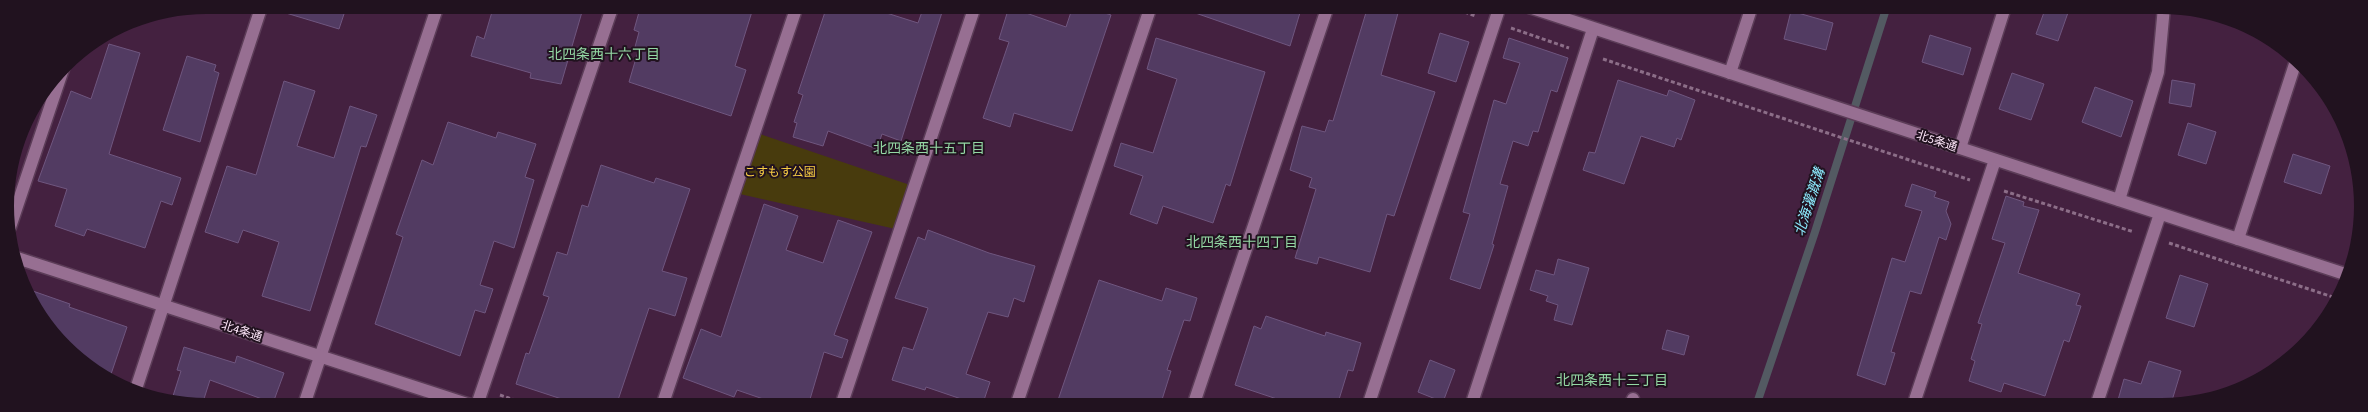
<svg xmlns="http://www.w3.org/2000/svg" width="2368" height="412" font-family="'Source Sans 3','Noto Sans JP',sans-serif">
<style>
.green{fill:#483b0d}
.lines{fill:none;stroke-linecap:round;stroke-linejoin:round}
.stream{stroke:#535a62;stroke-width:8}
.building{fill:#523b62;stroke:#6f567f}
.minor-casing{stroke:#5c3d58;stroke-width:15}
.tertiary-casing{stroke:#5c3d58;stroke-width:15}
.path{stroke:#8c6e88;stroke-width:3;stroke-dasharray:4 2.5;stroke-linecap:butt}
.minor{stroke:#976f92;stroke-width:12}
.tertiary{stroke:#976f92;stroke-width:12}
.labels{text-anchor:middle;stroke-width:4;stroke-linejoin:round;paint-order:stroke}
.street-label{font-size:12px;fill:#fce5f8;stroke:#21121f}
.park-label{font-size:12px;fill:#facf44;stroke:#21121f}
.neighbourhood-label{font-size:14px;fill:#94d8a4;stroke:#21121f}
.water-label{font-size:14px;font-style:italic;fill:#8decff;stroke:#21121f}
</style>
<rect width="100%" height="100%" fill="#442140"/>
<!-- green -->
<path class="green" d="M760 134 913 186 900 230 740 194Z"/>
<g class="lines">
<!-- stream -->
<path class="stream" d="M1756 406 1815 232 1887 6"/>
</g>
<!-- building -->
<g class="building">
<path d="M276 5H347L339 29 276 10Z"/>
<path d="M494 5H584L561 84 530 78 531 73 471 56 477 36 484 39Z"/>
<path d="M641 5H754L735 66 746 70 731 116 629 82 639 48 635 47 639 32 634 30Z"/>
<path d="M827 6H876L874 9 918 23 924 6H944L901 141 882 134 877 149 828 131 823 146 793 137 797 123 794 122 803 95 798 93Z"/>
<path d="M1073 6H1083L1111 15 1072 131 1014 113 1010 127 983 118 1009 42 999 39 1009 7 1066 27Z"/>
<path d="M1184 6H1302L1290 46 1184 9Z"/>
<path d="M1368 6 1398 13 1381 75 1435 92 1394 216 1387 214 1370 272 1319 257 1317 264 1295 258 1316 189 1309 187 1312 178 1290 170 1302 126 1325 132 1329 120 1333 121Z"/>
<path d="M2046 7H2070L2058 41 2036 34Z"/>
<path d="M1791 11 1833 23 1826 50 1784 39Z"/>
<path d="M1440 33 1469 42 1456 82 1428 73Z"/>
<path d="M1930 35 1971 48 1963 75 1922 62Z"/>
<path d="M1156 38 1265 72 1230 186 1226 184 1213 223 1163 206 1157 224 1130 214 1143 176 1114 166 1121 143 1153 153 1177 79 1147 69Z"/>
<path d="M1509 38 1568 58 1557 92 1551 90 1538 132 1533 131 1528 146 1513 141 1500 184 1508 186 1492 244 1494 245 1480 289 1450 279 1470 214 1463 212 1494 100 1506 104 1520 63 1503 58Z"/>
<path d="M109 44 140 53 109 154 181 178 172 205 161 201 145 248 87 229 84 236 55 226 67 189 38 181 71 91 91 99Z"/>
<path d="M187 56 216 65 214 71 219 73 200 142 163 130Z"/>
<path d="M2012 73 2044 84 2031 120 1999 109Z"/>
<path d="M1618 80 1667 96 1669 90 1695 100 1681 140 1677 138 1674 147 1641 136 1624 184 1583 170 1589 152 1595 153Z"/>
<path d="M2172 80 2195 84 2191 107 2169 103Z"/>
<path d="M284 81 315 91 297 146 334 158 350 106 377 115 366 147 361 146 310 311 262 296 279 242 243 230 238 243 205 232 227 166 256 175Z"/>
<path d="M2095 87 2133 101 2121 137 2082 122Z"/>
<path d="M448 122 496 138 498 132 536 144 525 177 534 180 514 248 494 241 480 285 493 289 485 313 475 310 460 356 375 324 403 237 396 234 422 160 433 165Z"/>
<path d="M2188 123 2216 132 2206 164 2178 155Z"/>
<path d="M2293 154 2330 166 2321 194 2284 182Z"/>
<path d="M601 165 654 183 656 178 690 189 662 271 687 278 675 316 649 308 616 406H583L516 384 526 353 529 354 549 297 543 295 557 252 567 255 582 205 588 207Z"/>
<path d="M1912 184 1936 192 1934 197 1949 202 1946 211 1951 224 1946 240 1939 237 1921 294 1910 291 1891 352 1895 353 1885 385 1857 375 1892 258 1905 262 1922 211 1905 206Z"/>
<path d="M2006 196 2024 202 2023 206 2039 210 2018 273 2080 294 2076 305 2081 306 2069 342 2064 340 2045 396 2004 383 2001 392 1969 381 1975 361 1971 359 1982 324 1978 323 2005 243 1992 239Z"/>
<path d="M764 204 798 216 786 250 823 263 838 220 872 232 834 335 848 340 842 358 824 352 808 406H771L772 402 737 390 734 397 683 378 701 329 721 337Z"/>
<path d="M928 230 989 253 1035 266 1024 302 1014 298 1008 317 988 312 966 374 990 382 982 406 926 387 925 390 892 380 903 347 913 350 928 308 895 298 918 237 925 240Z"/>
<path d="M1558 259 1589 268 1572 325 1554 320 1558 305 1546 301 1548 296 1530 290 1536 270 1554 275Z"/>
<path d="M2180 275 2208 284 2194 327 2166 318Z"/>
<path d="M1099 280 1162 301 1166 288 1197 298 1190 321 1184 320 1167 370 1171 371 1160 406H1056Z"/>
<path d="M27 289 70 304 69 307 127 327 109 380 55 338Z"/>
<path d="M1266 316 1325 336 1326 332 1361 343 1353 371 1348 370 1337 406H1298L1235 385 1254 326 1261 329Z"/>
<path d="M1667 330 1689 336 1684 355 1662 349Z"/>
<path d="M184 347 235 363 237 356 284 373 273 403 210 380 202 405 173 396 181 371 177 370Z"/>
<path d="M1430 360 1455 370 1443 402 1418 392Z"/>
<path d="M2149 361 2181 371 2170 407H2116L2124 379 2141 384Z"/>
</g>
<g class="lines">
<defs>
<g id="minor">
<path d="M1730 73 1752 6"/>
<path d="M1960 148 2005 7"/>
<path d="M2119 200 2158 72 2164 7"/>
<path d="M10 227 65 63"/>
<path d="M2238 239 2296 61"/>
<path d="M135 392 262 5"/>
<path d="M304 405 438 5"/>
<path d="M477 405 613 5"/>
<path d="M662 406 797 6"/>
<path d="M841 406 975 6"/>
<path d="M1016 406 1151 6"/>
<path d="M1193 406 1328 6"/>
<path d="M1368 406 1500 6"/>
<path d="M1471 406 1593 29"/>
<path d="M1630 406 1633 399"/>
<path d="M1913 406 1995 160"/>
<path d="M2096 406 2160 214"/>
</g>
<g id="tertiary">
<path d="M1526 6 2348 275"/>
<path d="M14 257 470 405"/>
</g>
</defs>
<!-- minor casing -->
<use href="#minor" class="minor-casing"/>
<!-- tertiary casing -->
<use href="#tertiary" class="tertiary-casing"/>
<!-- path -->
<g class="path">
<path d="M1446 6 1476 16"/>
<path d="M1511 28 1569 48"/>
<path d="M1603 59 1970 180"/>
<path d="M2004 191 2134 232"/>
<path d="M2169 243 2339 299"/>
<path d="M500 395 532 406"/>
<path d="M391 402 402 405"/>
</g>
<!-- minor -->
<use href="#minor" class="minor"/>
<!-- tertiary -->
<use href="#tertiary" class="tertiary"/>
</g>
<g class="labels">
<!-- street labels -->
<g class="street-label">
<text transform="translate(1937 141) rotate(18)" y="4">北5条通</text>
<text transform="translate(242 331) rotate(18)" y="4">北4条通</text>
</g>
<!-- park labels -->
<g class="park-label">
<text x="780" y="176">こすもす公園</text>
</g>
<!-- neighbourhood labels -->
<g class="neighbourhood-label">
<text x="604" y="59">北四条西十六丁目</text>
<text x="929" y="153">北四条西十五丁目</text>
<text x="1242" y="247">北四条西十四丁目</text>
<text x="1612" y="385">北四条西十三丁目</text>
</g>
<!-- water labels -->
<g class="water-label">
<text transform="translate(1809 202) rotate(-72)" y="5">北海灌漑溝</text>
</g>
</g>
<!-- crop -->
<path d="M0 0H2368V412H0ZM206 14H2162A192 192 0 0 1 2354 206V206A192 192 0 0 1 2162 398H206A192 192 0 0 1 14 206V206A192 192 0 0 1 206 14Z" fill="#21121f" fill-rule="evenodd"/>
</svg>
